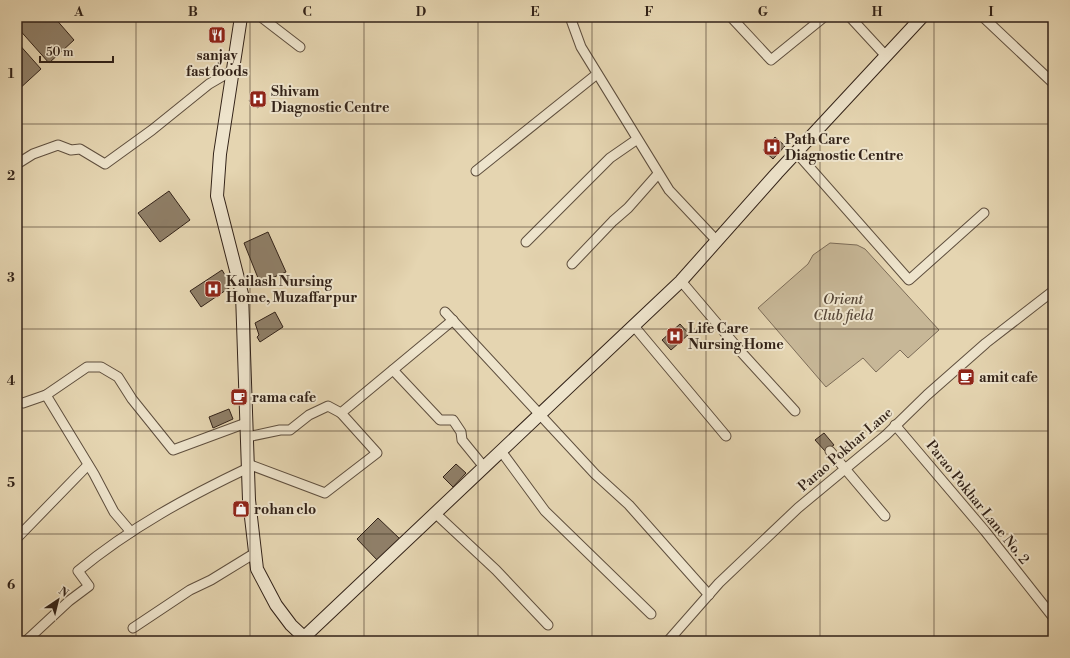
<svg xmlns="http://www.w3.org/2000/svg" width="1070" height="658" font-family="'Libre Bodoni',serif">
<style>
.green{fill:#c7b797;stroke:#7c6c58}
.building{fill:#8f7f68;stroke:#322218}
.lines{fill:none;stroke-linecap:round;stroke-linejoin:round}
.minor-casing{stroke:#5f4f3e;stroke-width:11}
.secondary-casing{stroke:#322218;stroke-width:14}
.minor{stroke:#eee4cc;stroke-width:9}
.secondary{stroke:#eee4cc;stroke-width:12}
.grid{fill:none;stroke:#322218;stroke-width:1;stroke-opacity:0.55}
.labels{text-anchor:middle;stroke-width:4;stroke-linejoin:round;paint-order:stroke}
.poi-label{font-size:14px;font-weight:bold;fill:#322218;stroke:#eee4cc;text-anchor:start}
.park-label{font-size:14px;font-style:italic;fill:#574738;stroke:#eee4cc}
.street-label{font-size:14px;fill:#322218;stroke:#eee4cc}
.neatline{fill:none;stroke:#322218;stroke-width:1.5}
.grid-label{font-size:13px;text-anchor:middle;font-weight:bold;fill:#322218}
</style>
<rect width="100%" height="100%" fill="#e5d5b1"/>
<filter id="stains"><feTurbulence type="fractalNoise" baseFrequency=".005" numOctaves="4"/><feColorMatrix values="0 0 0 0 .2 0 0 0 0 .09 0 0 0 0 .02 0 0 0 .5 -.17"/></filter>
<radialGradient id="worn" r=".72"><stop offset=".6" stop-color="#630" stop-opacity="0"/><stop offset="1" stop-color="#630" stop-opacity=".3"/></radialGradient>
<!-- green -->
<path class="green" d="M830 243 857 245 865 249 939 330 908 358 900 350 876 372 863 358 826 387 758 308 808 264 813 255Z"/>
<!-- building -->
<g class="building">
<path d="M17 17H54L74 40 49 63 17 27Z"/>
<path d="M17 42 41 69 17 91Z"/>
<path d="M257 91 266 99 258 108 249 101Z"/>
<path d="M775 137 785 146 773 159 763 150Z"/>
<path d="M169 191 190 220 160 242 138 213Z"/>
<path d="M268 232 286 272 260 283 244 243Z"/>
<path d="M222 270 232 286 201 307 190 291Z"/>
<path d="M275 312 283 327 260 342 257 337 259 335 255 323Z"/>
<path d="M680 324 689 334 671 350 662 340Z"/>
<path d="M229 409 233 419 213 428 209 417Z"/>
<path d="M824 433 834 445 825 451 815 440Z"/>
<path d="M456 464 466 473 453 487 443 477Z"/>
<path d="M378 518 400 539 378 561 357 539Z"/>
</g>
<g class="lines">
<defs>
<g id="minor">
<path d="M261 17 300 47"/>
<path d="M570 17 581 47 669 190 717 241"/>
<path d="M731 17 771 60 824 17"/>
<path d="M850 17 886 56"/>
<path d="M983 17 1053 83"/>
<path d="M796 152 909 280 984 213"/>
<path d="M17 164 33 154 58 145 71 150 80 149 105 164 152 130 209 84 233 70"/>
<path d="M476 171 597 74"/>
<path d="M526 242 610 158 636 140"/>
<path d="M572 264 613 221 628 208 658 174"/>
<path d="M681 281 742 353 795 411"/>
<path d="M445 312 595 474 629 505 709 595"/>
<path d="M633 325 726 436"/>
<path d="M393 370 440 420H453L461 432 462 440 484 467"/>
<path d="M46 395 94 474 114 512 131 532"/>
<path d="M23 403 46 395 87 367H101L118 377 132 399 173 450 246 423"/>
<path d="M895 425 985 531 1053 617"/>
<path d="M247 437 280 430H290L309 415 328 406 341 413 453 320"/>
<path d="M501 451 545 511 651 614"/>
<path d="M830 451 885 516"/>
<path d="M248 464 325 493 377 453 341 413"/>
<path d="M435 513 496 570 548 625"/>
<path d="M17 538 88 465"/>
<path d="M133 628 190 590 211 580 255 553"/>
<path d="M26 641 69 601 89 586 78 571C130 528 187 497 248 468"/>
<path d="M668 641 719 583 798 508 886 435 927 395 986 343 1053 291"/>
</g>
<g id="secondary">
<path d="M241 17 220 154 217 196 242 294 249 500 257 569 276 605 291 625 308 641"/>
<path d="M300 641 681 281 777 173 922 17"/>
</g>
</defs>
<!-- minor casing -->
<use href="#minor" class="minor-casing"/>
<!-- secondary casing -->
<use href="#secondary" class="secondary-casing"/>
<!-- minor -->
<use href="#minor" class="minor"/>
<!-- secondary -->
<use href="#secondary" class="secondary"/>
</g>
<!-- grid -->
<path class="grid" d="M136 17V641M250 17V641M364 17V641M478 17V641M592 17V641M706 17V641M820 17V641M934 17V641M17 124H1053M17 227H1053M17 329H1053M17 431H1053M17 534H1053"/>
<!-- icons -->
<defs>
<symbol id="restaurant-square" viewBox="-11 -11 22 22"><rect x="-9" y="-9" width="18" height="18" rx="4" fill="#8f2418" stroke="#eee4cc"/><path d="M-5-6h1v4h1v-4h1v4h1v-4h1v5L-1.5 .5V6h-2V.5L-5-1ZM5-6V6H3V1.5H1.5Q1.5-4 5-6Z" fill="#fff"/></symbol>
<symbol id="hospital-square" viewBox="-11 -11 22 22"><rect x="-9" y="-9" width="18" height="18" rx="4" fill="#8f2418" stroke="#eee4cc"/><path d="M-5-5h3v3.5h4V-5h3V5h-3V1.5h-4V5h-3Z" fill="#fff"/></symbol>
<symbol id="cafe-square" viewBox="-11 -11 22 22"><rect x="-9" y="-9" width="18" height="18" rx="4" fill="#8f2418" stroke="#eee4cc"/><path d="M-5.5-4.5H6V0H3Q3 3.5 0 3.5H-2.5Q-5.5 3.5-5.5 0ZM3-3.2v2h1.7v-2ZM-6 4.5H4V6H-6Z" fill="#fff"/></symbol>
<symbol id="shop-square" viewBox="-11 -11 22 22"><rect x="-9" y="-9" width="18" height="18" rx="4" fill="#8f2418" stroke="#eee4cc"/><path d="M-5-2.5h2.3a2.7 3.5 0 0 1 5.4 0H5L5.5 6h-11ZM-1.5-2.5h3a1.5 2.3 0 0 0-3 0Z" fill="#fff"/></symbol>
</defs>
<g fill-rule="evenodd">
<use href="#restaurant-square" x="207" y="25" width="20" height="20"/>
<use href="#hospital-square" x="248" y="89" width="20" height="20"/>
<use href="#hospital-square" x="762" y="137" width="20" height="20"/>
<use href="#hospital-square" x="203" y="279" width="20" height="20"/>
<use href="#hospital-square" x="665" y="326" width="20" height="20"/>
<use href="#cafe-square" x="956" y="367" width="20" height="20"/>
<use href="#cafe-square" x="229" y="387" width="20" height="20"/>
<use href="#shop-square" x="231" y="499" width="20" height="20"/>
</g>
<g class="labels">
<!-- poi labels -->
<g class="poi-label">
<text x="217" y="60" text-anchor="middle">sanjay<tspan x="217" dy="16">fast foods</tspan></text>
<text x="271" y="96">Shivam<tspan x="271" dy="16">Diagnostic Centre</tspan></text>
<text x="785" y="144">Path Care<tspan x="785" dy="16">Diagnostic Centre</tspan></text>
<text x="226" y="286">Kailash Nursing<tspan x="226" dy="16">Home, Muzaffarpur</tspan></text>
<text x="688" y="333">Life Care<tspan x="688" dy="16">Nursing Home</tspan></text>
<text x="979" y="382">amit cafe</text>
<text x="252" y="402">rama cafe</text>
<text x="254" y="514">rohan clo</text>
</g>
<!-- park labels -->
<g class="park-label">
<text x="843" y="304">Orient<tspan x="843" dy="16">Club field</tspan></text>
</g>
<!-- street labels -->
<g class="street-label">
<text transform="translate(845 449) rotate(-41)" y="5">Parao Pokhar Lane</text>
<text transform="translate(978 502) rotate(51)" y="5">Parao Pokhar Lane No. 2</text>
</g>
</g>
<!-- margin -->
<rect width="1070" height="658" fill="none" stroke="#e5d5b1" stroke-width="44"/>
<!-- north arrow -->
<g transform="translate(58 600) rotate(35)" stroke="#eee4cc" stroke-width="3" paint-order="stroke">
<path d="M0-3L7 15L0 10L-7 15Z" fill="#322218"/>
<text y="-6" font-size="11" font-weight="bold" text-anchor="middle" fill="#322218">N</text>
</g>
<!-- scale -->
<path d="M40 56v6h73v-6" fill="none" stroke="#322218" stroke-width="2"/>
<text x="46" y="56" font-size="12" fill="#322218" stroke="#eee4cc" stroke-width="3" paint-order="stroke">50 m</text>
<rect x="22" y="22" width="1026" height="614" class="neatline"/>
<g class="grid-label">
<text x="79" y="16">A</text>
<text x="193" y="16">B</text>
<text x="307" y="16">C</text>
<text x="421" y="16">D</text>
<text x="535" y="16">E</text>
<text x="649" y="16">F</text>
<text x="763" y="16">G</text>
<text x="877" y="16">H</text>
<text x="991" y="16">I</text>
<text x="11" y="78">1</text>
<text x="11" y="180">2</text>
<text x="11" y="282">3</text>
<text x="11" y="385">4</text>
<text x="11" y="487">5</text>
<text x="11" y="589">6</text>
</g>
<rect width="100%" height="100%" filter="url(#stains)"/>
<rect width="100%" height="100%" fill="url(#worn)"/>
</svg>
